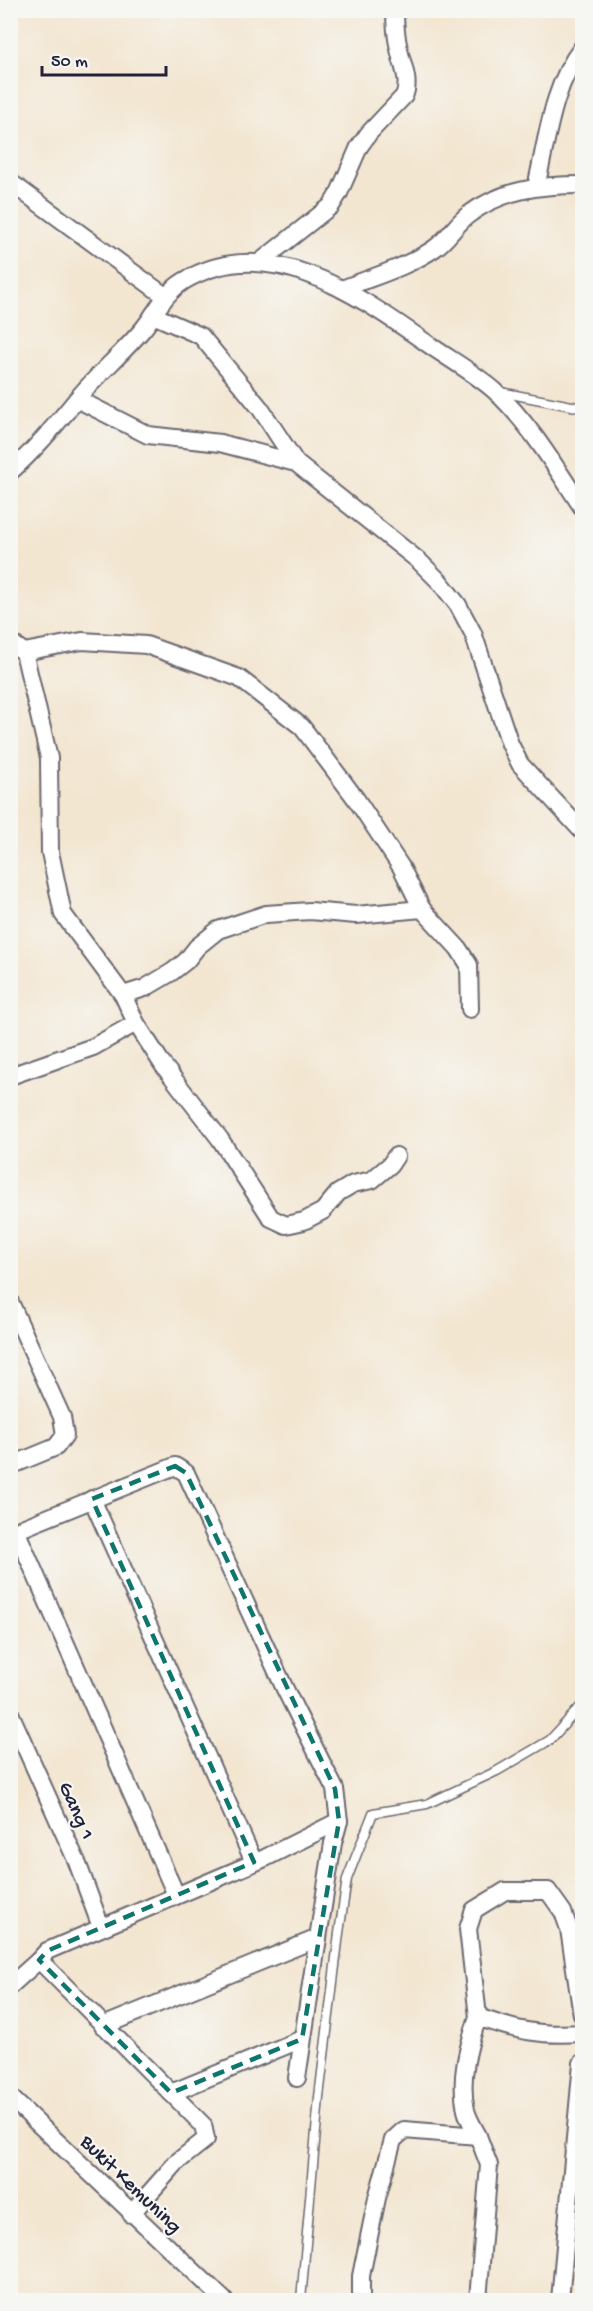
<svg xmlns="http://www.w3.org/2000/svg" width="593" height="2311" font-family="'Gochi Hand',sans-serif">
<style>
.lines{fill:none;stroke-linecap:round;stroke-linejoin:round}
.service-casing{stroke:#6b6770;stroke-width:11}
.minor-casing{stroke:#6b6770;stroke-width:20}
.service{stroke:#fff;stroke-width:8}
.minor{stroke:#fff;stroke-width:16}
.marked{fill:none;stroke:#0f766e;stroke-width:4.5;stroke-dasharray:12 8;stroke-linejoin:round}
.labels{text-anchor:middle;stroke-width:4.5;stroke-linejoin:round;paint-order:stroke}
.street-label{font-size:21px;fill:#22223b;stroke:#f6f6f2}
</style>
<rect width="100%" height="100%" fill="#f6f6f2"/>
<filter id="ink" filterUnits="userSpaceOnUse"><feTurbulence type="fractalNoise" baseFrequency=".0167" numOctaves="2"/><feDisplacementMap in="SourceGraphic" scale="12" xChannelSelector="R" yChannelSelector="G"/><feConvolveMatrix kernelMatrix="1 2 1 2 8 2 1 2 1" color-interpolation-filters="sRGB"/></filter>
<filter id="wash" filterUnits="userSpaceOnUse"><feTurbulence type="fractalNoise" baseFrequency=".008" numOctaves="4" result="noise"/><feDisplacementMap in="SourceGraphic" scale="24" xChannelSelector="R" yChannelSelector="G"/><feGaussianBlur stdDeviation="1.35" result="paint"/><feColorMatrix in="noise" values="0 0 0 0 0 0 0 0 0 0 0 0 0 0 0 0 0 1.4 0 .05"/><feComposite in="paint" operator="in"/></filter>
<g filter="url(#wash)">
<rect width="100%" height="100%" fill="#f3e6d1"/>
</g>
<g filter="url(#ink)">
<g class="lines">
<defs>
<g id="service">
<path d="M500 392 582 408"/>
<path d="M301 2300 319 2097 339 1933 347 1879 373 1813 427 1804 497 1771 550 1740 582 1705"/>
</g>
<g id="minor">
<path d="M10 182 165 296"/>
<path d="M536 187C547 141 552 86 582 48"/>
<path d="M260 262 331 206 339 193 359 147 369 133 404 96C411 81 402 65 399 49 396 37 395 23 395 10"/>
<path d="M342 289C372 277 408 267 435 248 448 239 456 224 468 215 502 189 542 185 582 185"/>
<path d="M153 315 201 336 260 408 296 463"/>
<path d="M77 399 148 435 220 443 296 463 419 561 440 582 458 605 473 633 510 744 520 764 582 831"/>
<path d="M10 472C35 450 56 424 78 398 98 374 123 353 143 329 157 312 164 293 184 281 268 230 359 296 428 344 449 359 475 373 495 391 530 424 556 468 582 507"/>
<path d="M10 642 24 652 49 758 50 852 63 914 123 995 136 1023 163 1065 220 1139 271 1218 286 1225 304 1221 323 1211 338 1193 353 1184 372 1180 390 1165 396 1156"/>
<path d="M24 652 82 641 146 645 239 678 302 727 356 799 401 867 422 909 458 948 469 965 470 1009"/>
<path d="M123 995 145 988 172 972 186 961 197 947 218 930 266 914 310 911 356 915 422 909"/>
<path d="M10 1076 93 1047 136 1023"/>
<path d="M10 1302 62 1417 65 1435 56 1447 10 1466"/>
<path d="M92 1499 254 1862"/>
<path d="M16 1530 176 1895"/>
<path d="M10 1533 175 1466 186 1473 285 1689 335 1789 339 1821 333 1843 318 1938 297 2078"/>
<path d="M10 1713 77 1862 101 1927"/>
<path d="M10 1986 39 1960"/>
<path d="M478 2017 468 1929 474 1910 505 1891H548L563 1912 569 1929 582 2015"/>
<path d="M103 2026 318 1938"/>
<path d="M171 2093 302 2039"/>
<path d="M10 2097 224 2300"/>
<path d="M478 2136 489 2165 478 2300"/>
<path d="M131 2214 177 2162 206 2139 203 2125 39 1960 47 1951 265 1858 339 1821"/>
<path d="M361 2300V2276L377 2198 393 2140 404 2130 478 2136C474 2128 468 2119 466 2110 459 2079 468 2047 478 2017 517 2031 541 2036 582 2033"/>
<path d="M560 2300 582 2063"/>
</g>
</defs>
<!-- service casing -->
<use href="#service" class="service-casing"/>
<!-- minor casing -->
<use href="#minor" class="minor-casing"/>
<!-- service -->
<use href="#service" class="service"/>
<!-- minor -->
<use href="#minor" class="minor"/>
</g>
</g>
<!-- marked area -->
<path class="marked" d="M175 1466 186 1473 335 1789 339 1821 302 2039 171 2093 39 1960 47 1951 254 1862 92 1499Z"/>
<g class="labels">
<!-- street labels -->
<g class="street-label">
<text transform="translate(78 1810) rotate(66)" y="7">Gang 1</text>
<text transform="translate(132 2183) rotate(44)" y="7">Bukit Kemuning</text>
</g>
</g>
<!-- margin -->
<rect width="593" height="2311" fill="none" stroke="#f6f6f2" stroke-width="36"/>
<!-- scale -->
<path d="M42 66v9h124v-9" fill="none" stroke="#22223b" stroke-width="3"/>
<text x="51" y="66" font-size="18" fill="#22223b" stroke="#f6f6f2" stroke-width="4.5" paint-order="stroke">50 m</text>
</svg>
